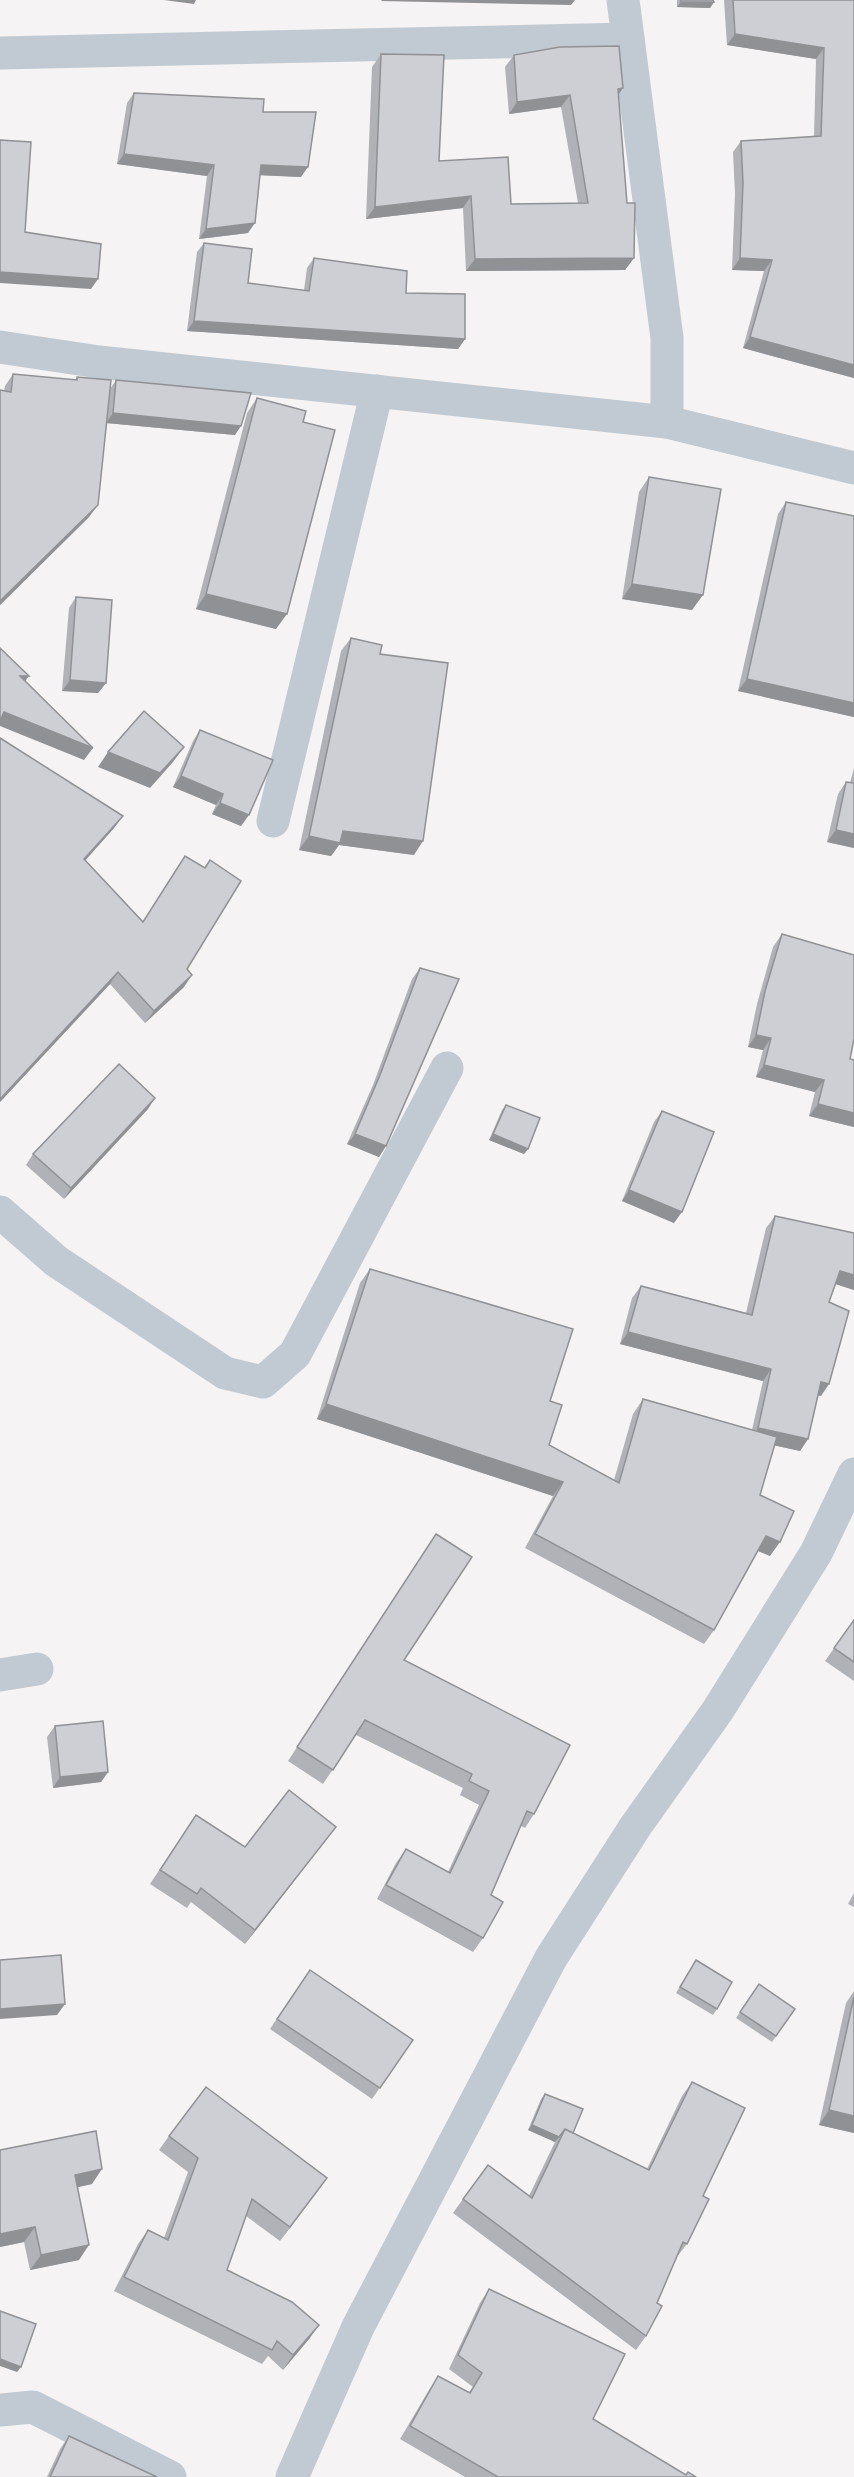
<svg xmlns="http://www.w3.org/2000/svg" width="854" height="2477" font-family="Signika,sans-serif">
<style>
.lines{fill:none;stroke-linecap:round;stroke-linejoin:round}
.street{stroke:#c1cad2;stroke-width:33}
.wall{fill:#b0b2b7}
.shaded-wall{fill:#909195}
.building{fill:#cdcfd5;stroke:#909195;stroke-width:1.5}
</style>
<rect width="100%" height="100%" fill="#f5f3f3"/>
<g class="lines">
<!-- street -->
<g class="street">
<path d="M623 0 667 338V422"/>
<path d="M0 53 628 39"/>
<path d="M0 347 99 362 667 422 854 468"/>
<path d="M273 821 377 391"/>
<path d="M0 1212 56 1261 225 1373 263 1382 295 1354 447 1068"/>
<path d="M0 1675 37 1669"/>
<path d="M0 2410 33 2407 170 2477"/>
<path d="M292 2477 358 2327 551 1958 635 1827 718 1710 816 1553 854 1474"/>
</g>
</g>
<!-- wall -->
<g class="wall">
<path d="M677 0H713L714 2 710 8 677 7Z"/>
<path d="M724 0H854V378L743 348 764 271 732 270 735 194 733 152 741 141 814 137 816 59 727 45Z"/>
<path d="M381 54 439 161 511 204 578 203 561 107 509 114 505 67 514 55 618 95 627 203 634 258 625 270 466 271 463 208 366 219 372 67Z"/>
<path d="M134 93 263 112 301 177 260 175 248 233 199 239 207 176 117 164 127 103Z"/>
<path d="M204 243 248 283 304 290 307 268 314 258 406 293 465 339 458 349 187 331 197 252Z"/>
<path d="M13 374 75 380 77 377 110 389 116 380 235 435 106 423 89 517 0 605V390L4 391 5 386Z"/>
<path d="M257 398 303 422 276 629 196 609 247 413Z"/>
<path d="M649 477 692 610 622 599 639 492Z"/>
<path d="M786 502 854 516V717L738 691 778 514Z"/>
<path d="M76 597 106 683 98 693 62 691 69 608Z"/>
<path d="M351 638 380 654 414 855 339 845 331 856 299 850 341 651Z"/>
<path d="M200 730 241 826 212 814 216 805 173 787 193 741Z"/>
<path d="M0 738 123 816 114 828 85 860 143 922 185 856 204 868 210 860 187 969 184 987 145 1023 110 984 0 1102Z"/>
<path d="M854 768V848L827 842 838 794 846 782 850 783Z"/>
<path d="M782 934 850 1059 854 1060V1127L809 1116 815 1092 756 1077 763 1050 748 1047 757 1004 773 947Z"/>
<path d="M420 968 386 1146 379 1157 347 1144 373 1085 412 979Z"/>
<path d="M506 1105 528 1149 524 1154 489 1140 502 1110Z"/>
<path d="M148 1109 64 1199 26 1165 33 1154Z"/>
<path d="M662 1111 674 1223 622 1201 654 1122Z"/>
<path d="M775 1216 854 1233V1290L836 1284 829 1302 821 1396 818 1395 808 1439 800 1451 774 1445 760 1495 770 1556 758 1551 714 1630 704 1644 525 1548 553 1496 317 1419 360 1283 370 1269 550 1401 549 1445 614 1480 633 1414 643 1399 752 1430 763 1381 620 1344 632 1298 641 1286 746 1313 766 1228Z"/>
<path d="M436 1534 404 1660 534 1814 525 1828 521 1826 491 1895 483 1938 473 1952 377 1899 396 1863 406 1849 448 1872 479 1805 460 1795 463 1788 356 1735 323 1784 288 1761Z"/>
<path d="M854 1620V1681L825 1661Z"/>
<path d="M55 1726 108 1772 101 1782 53 1788 47 1737Z"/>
<path d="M196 1815 245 1847 336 1827 326 1840 245 1944 191 1902 187 1908 150 1884Z"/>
<path d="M854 1893V1907L848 1904Z"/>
<path d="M696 1960 717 2009 713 2015 676 1993Z"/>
<path d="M310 1970 413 2040 372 2099 270 2029Z"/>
<path d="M759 1984 795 2009 772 2042 736 2018Z"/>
<path d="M854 1991V2133L819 2125 846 2003Z"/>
<path d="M692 2082 703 2196 687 2244 676 2258 657 2303 646 2336 636 2350 453 2213 463 2199 529 2196 555 2142 528 2130 541 2099 545 2094 573 2133 647 2169 682 2096Z"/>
<path d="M169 2136 327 2178 280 2241 246 2216 227 2270 319 2325 309 2339 283 2370 268 2356 262 2364 114 2291 138 2244 148 2230 164 2238 188 2172 159 2150Z"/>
<path d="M0 2150 92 2184 78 2187 79 2260 30 2270 24 2242 0 2247Z"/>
<path d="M489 2289 593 2419 686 2475 696 2477H465L400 2439 429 2390 438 2376 469 2392 473 2387 449 2369 480 2303Z"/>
<path d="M69 2436 157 2477H47L60 2449Z"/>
</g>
<!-- shaded-wall -->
<g class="shaded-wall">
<path d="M164 0H196L194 4Z"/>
<path d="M382 0H575L571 5 381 1Z"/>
<path d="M681 2H714L710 8 677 7Z"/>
<path d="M735 34 824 48 816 59 727 45Z"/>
<path d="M623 88 614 101 618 89Z"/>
<path d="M570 95 561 107 509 114 517 102Z"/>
<path d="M124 154 214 165 207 176 117 164Z"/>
<path d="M261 165 308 167 301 177 254 175Z"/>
<path d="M471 196 463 208 366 219 375 207Z"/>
<path d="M255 223 248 233 199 239 206 229Z"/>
<path d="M634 258 625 270 466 271 475 259Z"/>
<path d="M740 258 772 260 764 271 732 270Z"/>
<path d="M0 272 98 279 91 289 0 283Z"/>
<path d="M194 321 465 339 458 349 187 331Z"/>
<path d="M750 337 854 365V378L743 348Z"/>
<path d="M113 413 241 426 235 435 106 423Z"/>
<path d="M98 505 89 517 0 605V601Z"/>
<path d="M632 584 703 595 692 610 622 599Z"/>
<path d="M206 594 287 614 276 629 196 609Z"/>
<path d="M20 676H29L20 688Z"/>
<path d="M747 679 854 703V717L738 691Z"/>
<path d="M70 680 106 683 98 693 62 691Z"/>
<path d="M4 712 93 748 84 760 0 726V719Z"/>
<path d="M184 747 173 762 150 788 98 767 108 752Z"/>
<path d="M181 776 223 794 216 805 173 787Z"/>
<path d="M220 803 249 815 241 826 212 814Z"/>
<path d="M123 816 114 828 76 871 84 859Z"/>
<path d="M836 830 854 834V848L827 842Z"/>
<path d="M343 831 423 841 414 855 339 845 331 856 299 850 309 836Z"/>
<path d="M118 972 110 984 0 1102V1099Z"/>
<path d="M192 975 184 987 145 1023 154 1011Z"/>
<path d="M756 1035 771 1038 763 1050 748 1047Z"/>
<path d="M764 1065 824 1080 815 1092 756 1077Z"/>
<path d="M155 1098 148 1109 64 1199 71 1188Z"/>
<path d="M818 1104 854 1113V1127L809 1116Z"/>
<path d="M355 1134 386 1146 379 1157 347 1144Z"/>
<path d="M493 1134 528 1149 524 1154 489 1140Z"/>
<path d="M629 1190 682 1212 674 1223 622 1201Z"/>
<path d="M840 1271 854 1275V1290L832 1283Z"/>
<path d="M628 1332 771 1369 763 1381 620 1344Z"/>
<path d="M821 1382 829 1384 821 1396 813 1394Z"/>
<path d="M326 1404 563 1482 553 1496 317 1419Z"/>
<path d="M758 1428 808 1439 800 1451 750 1440Z"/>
<path d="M766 1536 780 1542 770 1556 756 1550Z"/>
<path d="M108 1772 101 1782 53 1788 60 1777Z"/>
<path d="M336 1827 326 1840 245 1944 255 1930Z"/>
<path d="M65 2004 57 2015 0 2019V2009Z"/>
<path d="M829 2110 854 2116V2133L819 2125Z"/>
<path d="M532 2125 559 2137 555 2142 528 2130Z"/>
<path d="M102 2169 92 2184 65 2190 75 2175Z"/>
<path d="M327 2178 317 2192 280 2241 290 2227Z"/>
<path d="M35 2227 24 2242 0 2247V2234Z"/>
<path d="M89 2245 79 2260 30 2270 41 2255Z"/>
<path d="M319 2325 309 2339 283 2370 293 2355Z"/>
<path d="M0 2359 21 2367 17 2372 0 2366Z"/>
</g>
<!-- building -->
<g class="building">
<path d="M681 0H713L714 2H681Z"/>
<path d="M733 0H854V365L750 337 772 260 740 258 743 183 741 141 821 136 824 48 735 34Z"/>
<path d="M619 46 623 88 618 89 627 203H635L634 258 475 259 471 196 375 207 381 54 444 55 439 161 508 157 511 204 588 203 570 95 517 102 514 55 560 47Z"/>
<path d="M134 93 264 99 263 112H316L308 167 261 165 255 223 206 229 214 165 124 154Z"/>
<path d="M0 140 31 142 25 232 101 244 98 279 0 272Z"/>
<path d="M204 243 252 249 248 283 309 291 314 258 407 271 406 293 465 294V339L194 321Z"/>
<path d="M13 374 77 380V377L111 380 98 505 0 601V390L11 392Z"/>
<path d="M116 380 251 393 241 426 113 413Z"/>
<path d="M257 398 306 411 303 422 335 430 287 614 206 594Z"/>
<path d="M649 477 721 489 703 595 632 584Z"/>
<path d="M786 502 854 516V703L747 679Z"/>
<path d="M76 597 112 600 106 683 70 680Z"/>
<path d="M351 638 382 645 380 654 448 663 423 841 343 831 340 843 309 836Z"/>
<path d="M0 648 29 676H20L93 748 4 712 0 721Z"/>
<path d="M144 711 184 747 160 773 108 752Z"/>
<path d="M200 730 273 760 249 815 220 803 223 794 181 776Z"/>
<path d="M0 738 123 816 84 859 143 922 185 856 205 868 210 860 241 881 187 969 192 975 154 1011 118 972 0 1099Z"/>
<path d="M846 782 854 783V834L836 830Z"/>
<path d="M782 934 854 955V1039L850 1059 854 1060V1113L818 1104 824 1080 764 1065 771 1038 756 1035 765 991Z"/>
<path d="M420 968 459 979 386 1146 355 1134 380 1075Z"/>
<path d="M119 1064 155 1098 71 1188 33 1154Z"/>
<path d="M506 1105 540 1118 528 1149 493 1134Z"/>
<path d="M662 1111 714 1132 682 1212 629 1190Z"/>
<path d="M775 1216 854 1233V1275L840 1271 829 1302 849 1311 829 1384 821 1382 808 1439 758 1428 771 1369 628 1332 641 1286 752 1315Z"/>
<path d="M370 1269 573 1329 550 1401 562 1405 549 1445 619 1483 643 1399 777 1437 760 1495 794 1511 780 1542 766 1536 714 1630 535 1534 563 1482 326 1404Z"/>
<path d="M436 1534 472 1557 404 1660 570 1745 534 1814 527 1811 491 1895 503 1902 483 1938 386 1885 406 1849 450 1873 489 1791 469 1781 472 1774 365 1720 333 1770 297 1747Z"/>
<path d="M854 1620V1662L834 1648Z"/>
<path d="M103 1721 108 1772 60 1777 55 1726Z"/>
<path d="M289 1790 336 1827 255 1930 201 1888 197 1894 160 1870 196 1815 245 1847Z"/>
<path d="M61 1955 65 2004 0 2009V1960Z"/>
<path d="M696 1960 732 1982 717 2009 680 1987Z"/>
<path d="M310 1970 413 2040 380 2088 277 2019Z"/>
<path d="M759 1984 795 2009 776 2036 740 2012Z"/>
<path d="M854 1997V2116L829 2110Z"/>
<path d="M692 2082 745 2108 703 2196 709 2199 687 2244 683 2242 657 2303 662 2306 646 2336 463 2199 488 2165 532 2198 565 2129 649 2170Z"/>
<path d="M206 2087 327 2178 290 2227 252 2199 227 2270 292 2302 319 2325 293 2355 277 2341 272 2350 124 2277 148 2230 168 2240 198 2158 169 2136Z"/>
<path d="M545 2094 583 2109 573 2133 565 2129 559 2137 532 2125Z"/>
<path d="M96 2131 102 2169 75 2175 89 2245 41 2255 35 2227 0 2234V2150Z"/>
<path d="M489 2289 625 2354 593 2419 686 2475 688 2472 696 2477H498L410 2426 438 2376 470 2393 482 2373 458 2355Z"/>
<path d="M0 2311 36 2324 21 2367 0 2359Z"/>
<path d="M69 2436 157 2477H50Z"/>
</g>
</svg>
